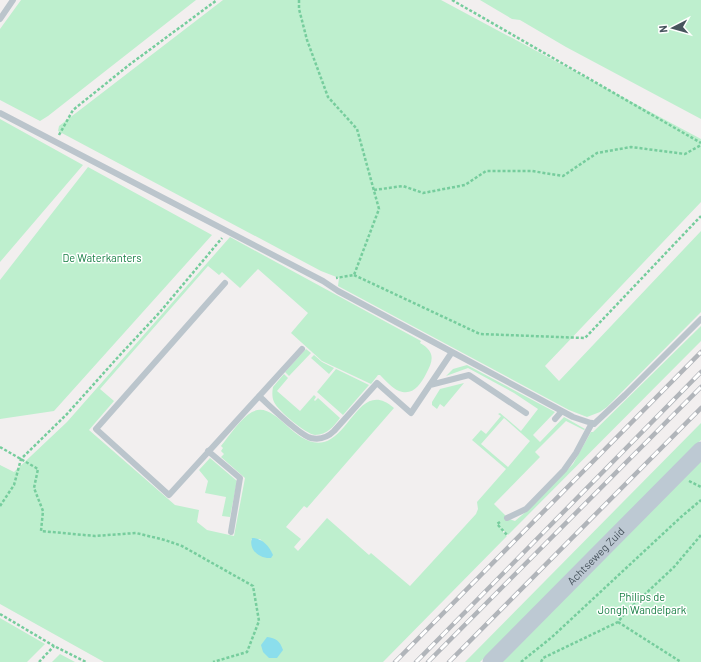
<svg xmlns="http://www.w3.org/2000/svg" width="701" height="662" viewBox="0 0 701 662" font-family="Barlow,sans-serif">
	<rect width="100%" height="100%" fill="#f2efef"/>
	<path fill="#beefce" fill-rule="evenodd" d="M21 0H196L48 116 40 121 0 100V29Z
		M223 0H441L701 139V202L545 366 559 381 701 231V312L607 407 600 412 587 417 569 410 338 286 339 278 321 271 58 131 59 126Z
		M480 0H701V119L566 47 520 20 512 19Z
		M0 119 83 165 0 262Z
		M88 167 212 235 54 411 0 419V280Z
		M230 237 421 341 420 343C436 352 433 361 426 374 420 385 413 396 399 391 392 388 385 380 380 375H378L371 384 322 361 291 333 308 313 258 269 240 288 222 272 219 275 208 266 100 389 114 401 89 430 175 505 199 510 197 522 207 530 234 536 245 478 221 457 224 454 221 451 223 448 221 446C229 436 241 418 252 412 276 399 294 449 324 442 351 435 361 379 394 408L307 508 304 506 286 527 301 539 294 547 298 551 327 518 369 555 371 553 410 586 476 514 478 509 477 502 506 469 472 440 481 430 486 434 501 416 498 414 500 413 521 431 538 409 514 393 468 368 446 376 453 369 467 365 555 412 533 435 540 442 564 417 585 429 584 430 566 421 535 452 540 457 494 504 509 519 515 521 528 510 573 464 591 432H593L701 326V341L508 535 502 529 501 530 507 536 383 662H104L0 604V465L14 472 67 422ZM504 418 530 441 508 467 481 444ZM252 539H260L272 553 251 540Z
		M306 349 311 353 289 376 285 372Z
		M314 355 322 362 334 368 329 374 311 358Z
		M336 369 369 385 343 415 317 392Z
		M284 374 288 378 277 391 300 411 314 395 316 397 314 400 315 401 318 398 340 418C334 426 327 435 315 435 306 434 278 411 274 402 272 398 272 392 273 387Z
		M464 383 444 407 440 404 437 409 432 405V402L440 389Z
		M701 423V440L480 662H465Z
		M210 458 237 481 230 517 222 516 226 497 205 493 208 481 199 470Z
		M701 460V662H501Z
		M0 618 45 644 27 662H0Z
		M60 654 75 662H52Z"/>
	<path fill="#8bdeec" d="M252 538C262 538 269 546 273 555L271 558C260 559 248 550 252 538Z
		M267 637C276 638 280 641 283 650L277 658H269L263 652 261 645Z"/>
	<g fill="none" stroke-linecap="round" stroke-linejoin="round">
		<path stroke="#76cd9d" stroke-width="2.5" stroke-dasharray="3 2" stroke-linecap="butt" d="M299 0V9L307 40 328 97 357 129 379 209 354 275 336 278
			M452 0 701 143
			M59 135 73 110 129 65 217 0
			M374 190 403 186 423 193 465 185 486 171H532L563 176 597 153 631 147 685 154 701 145
			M354 275 480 334 585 338 701 216
			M0 447 38 469 34 488 43 511 41 531 95 536 136 533 165 540 182 546 253 586 259 621 247 652 213 662
			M689 481 701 487
			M0 506 14 485 21 459 67 414 119 356 160 312 222 238
			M500 522 497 524 507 535
			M0 614 54 646 86 662
			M618 622 681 662
			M39 662 54 646
			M521 662 552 637 681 517 701 500
			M541 662 543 658 618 622 625 613 674 567 701 535"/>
		<path stroke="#bbc5cc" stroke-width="6" d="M0 19 13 0
			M0 113 323 281 338 291 452 352
			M225 283 96 429 169 495 302 349
			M430 385 469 375 526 413
			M259 396C270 406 299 435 311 438 320 440 328 437 334 431L377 383 411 413 452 352 573 417 594 424 625 395 701 319
			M555 419 562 411
			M208 451 240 478 231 532
			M507 518 526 509 564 470 576 453 592 423"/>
		<path stroke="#bdc9d3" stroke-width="17" id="s1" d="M491 662 701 450"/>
		<g stroke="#b1b5ba" stroke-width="4.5">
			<path id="rail" d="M395 662 701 352
				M416 662 701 372
				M428 662 701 387
				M449 662 701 408"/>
		</g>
		<use href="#rail" stroke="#fff" stroke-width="3" stroke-dasharray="9" stroke-linecap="butt"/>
	</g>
	<g text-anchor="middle" stroke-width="3" stroke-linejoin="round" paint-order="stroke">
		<g font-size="11" fill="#177f44" stroke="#fff">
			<text x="102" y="262">De Waterkanters</text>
			<text x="642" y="601">Philips de<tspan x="642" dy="13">Jongh Wandelpark</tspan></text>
		</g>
		<g font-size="11" fill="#47545d" stroke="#fff">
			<text dy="4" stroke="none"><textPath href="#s1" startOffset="149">Achtseweg Zuid</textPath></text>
		</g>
	</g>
	<g transform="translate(673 28) rotate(264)" stroke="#ffffff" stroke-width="3" paint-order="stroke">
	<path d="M0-3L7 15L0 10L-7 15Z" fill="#47545d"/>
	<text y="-6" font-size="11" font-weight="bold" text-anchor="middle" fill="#47545d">N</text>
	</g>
</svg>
